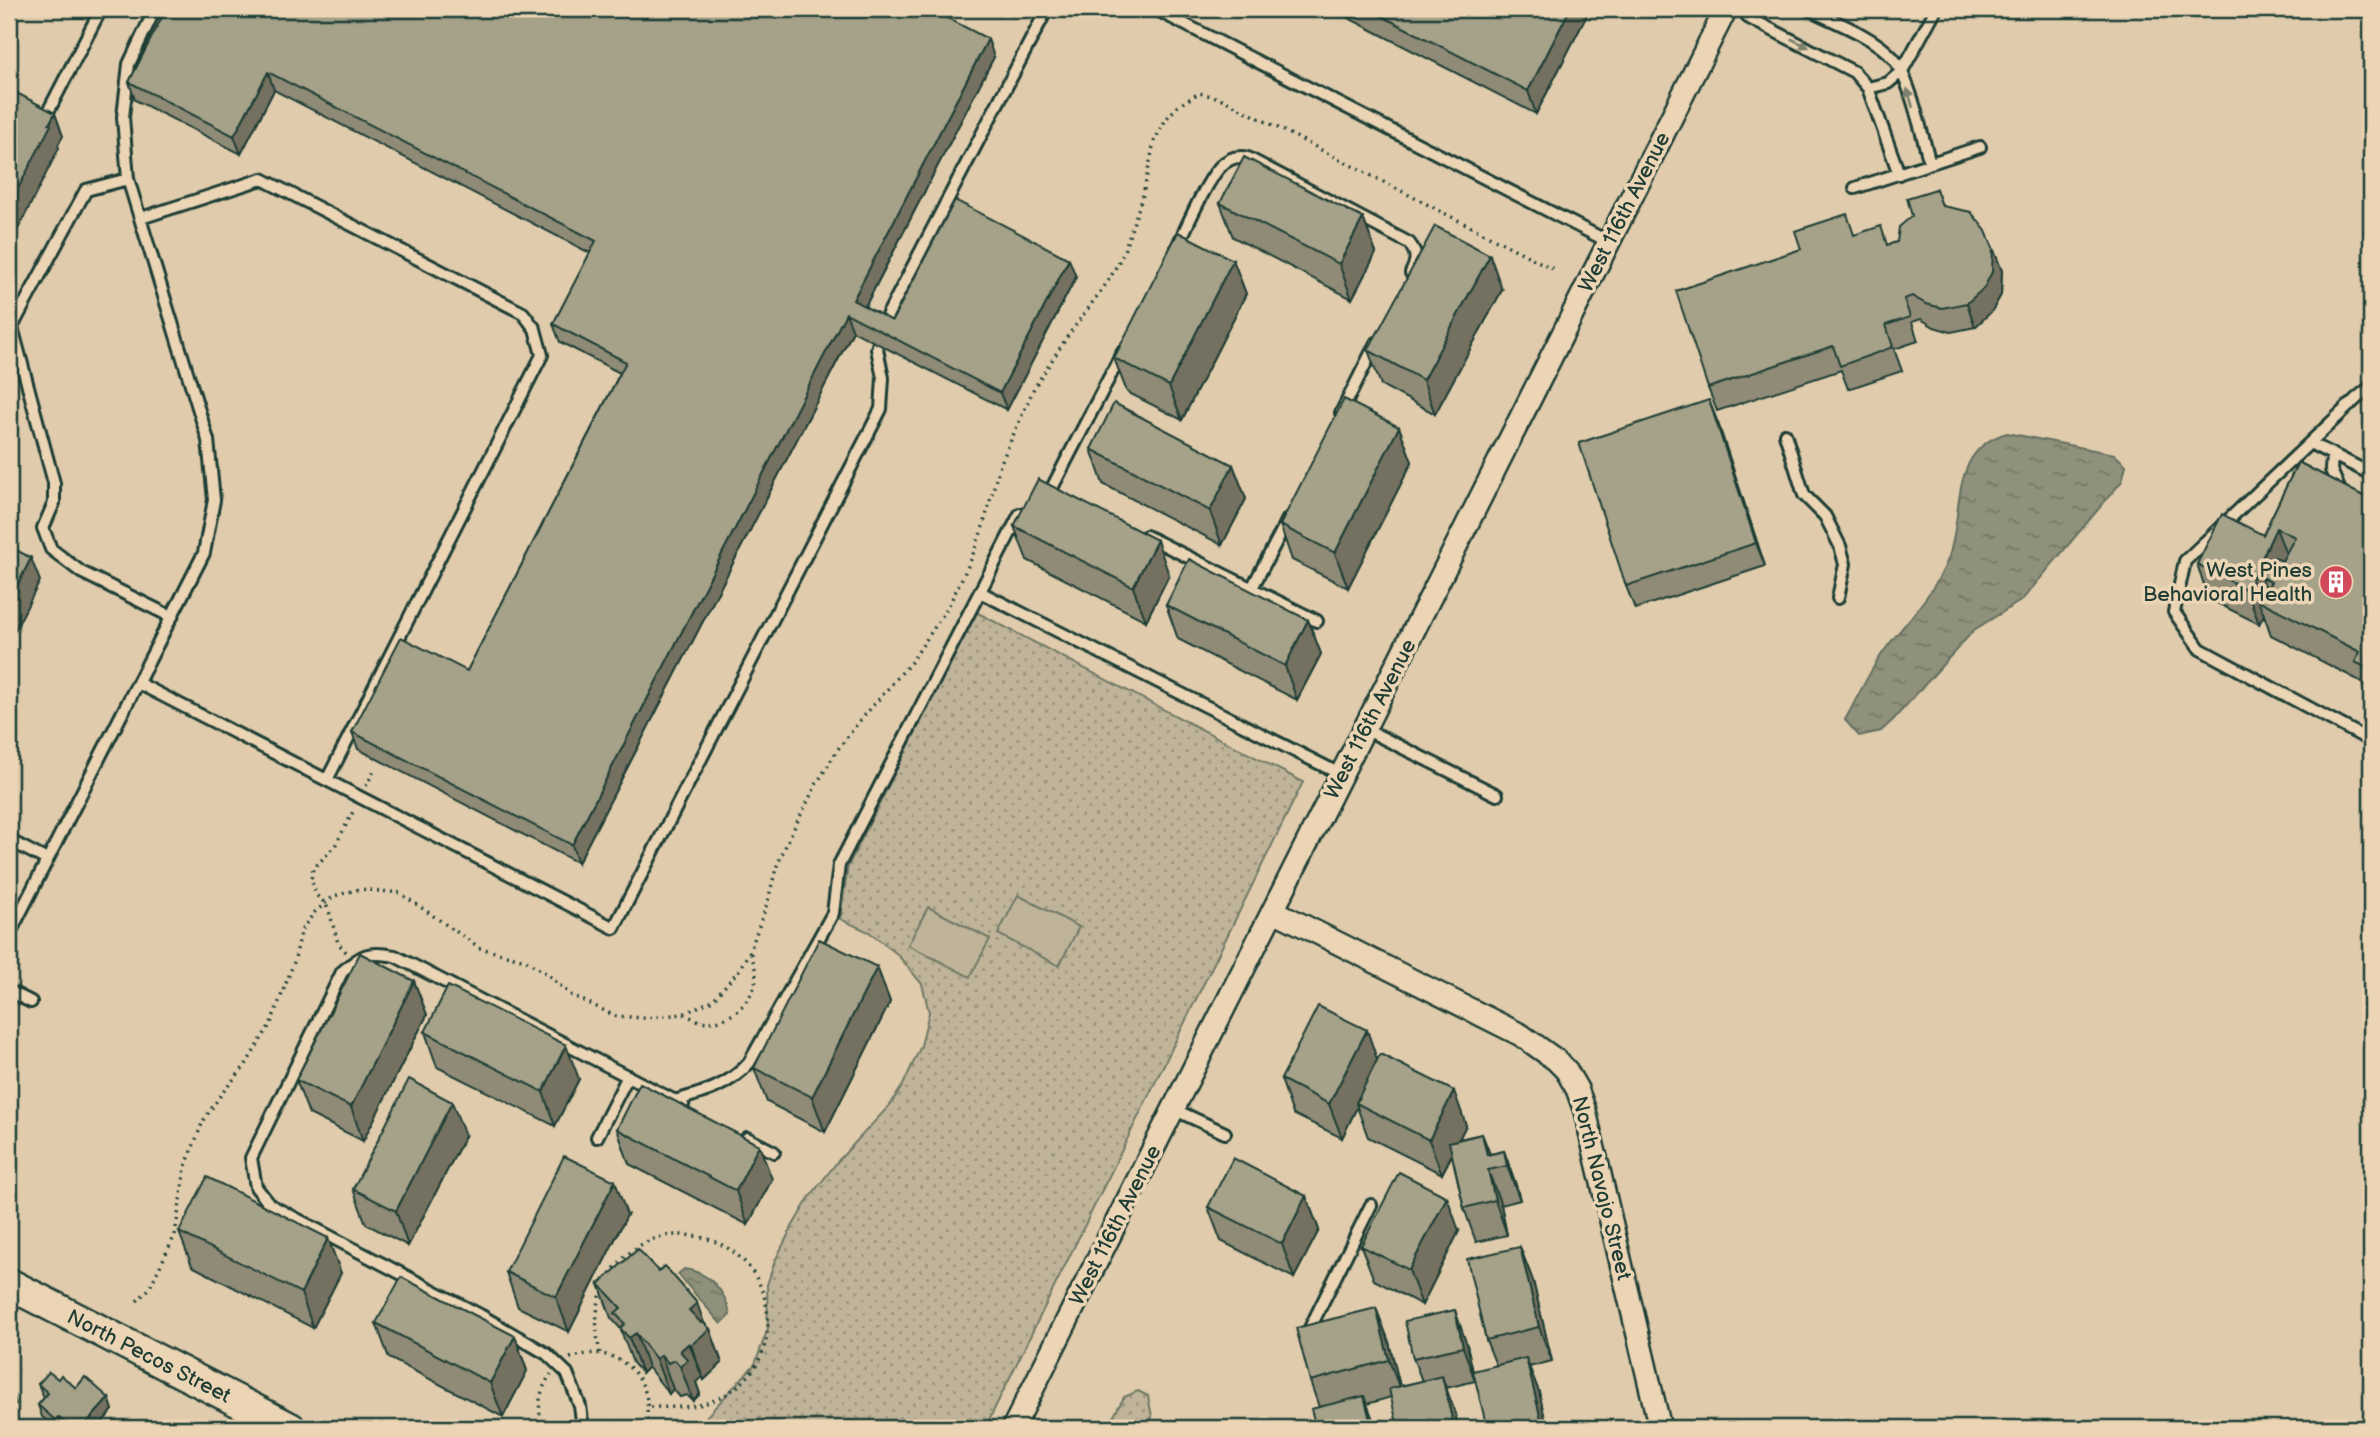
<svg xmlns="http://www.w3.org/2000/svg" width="2380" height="1437" viewBox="0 0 2380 1437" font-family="'Balsamiq Sans',sans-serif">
	<defs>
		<pattern id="grass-dots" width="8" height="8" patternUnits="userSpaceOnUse" patternTransform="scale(1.75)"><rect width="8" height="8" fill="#bfb499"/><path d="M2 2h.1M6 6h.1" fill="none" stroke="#9b947e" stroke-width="1.8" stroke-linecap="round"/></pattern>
		<pattern id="water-ripples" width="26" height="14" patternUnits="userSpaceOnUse" patternTransform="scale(1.75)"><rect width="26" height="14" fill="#90917b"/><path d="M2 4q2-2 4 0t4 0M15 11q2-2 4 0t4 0" fill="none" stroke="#757866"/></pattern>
	</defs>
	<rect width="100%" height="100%" fill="#e0ccad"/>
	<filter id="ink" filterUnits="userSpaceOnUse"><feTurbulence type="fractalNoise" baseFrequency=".0143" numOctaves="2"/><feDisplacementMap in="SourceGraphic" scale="14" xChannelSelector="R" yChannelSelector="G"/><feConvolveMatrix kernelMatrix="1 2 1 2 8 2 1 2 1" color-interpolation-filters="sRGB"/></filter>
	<g filter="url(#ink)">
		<path fill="url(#grass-dots)" stroke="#6f7866" stroke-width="2" d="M976 612 1303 782 985 1428H696L755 1364 768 1328 767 1285 775 1261 792 1227 809 1198 838 1161 890 1105 903 1085 921 1046 929 1012 922 984 897 954 869 932 840 919 848 866Z
			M1138 1391 1148 1396 1152 1417 1147 1428H1111L1110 1423 1124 1397Z"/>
		<path fill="#bfb499" stroke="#6f7866" stroke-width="2" d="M1018 895 1079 927 1059 966 998 934Z
			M928 907 990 939 970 977 908 945Z"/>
		<path fill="url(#water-ripples)" stroke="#636f5f" stroke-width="2" d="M2007 433 2114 454 2126 465 2122 481 2022 600 1974 630 1893 720 1881 731 1859 736 1845 720C1858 697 1868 673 1884 651 1905 623 1936 591 1948 559 1965 515 1947 450 2007 433Z
			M684 1269C709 1272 726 1291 730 1315L721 1324 678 1274Z"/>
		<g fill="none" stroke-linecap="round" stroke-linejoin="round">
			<g stroke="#1f3d34" stroke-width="16">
				<path id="lane" d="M1155 9 1609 242
					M1743 9 1749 18 1854 72 1868 88 1899 174
					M1808 9C1833 21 1873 36 1892 57 1910 76 1922 137 1930 163
					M1868 88 1888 83 1902 71 1935 11
					M50 108 101 9
					M128 179 86 190 12 327 54 483V503L43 528 51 549 81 572 172 617
					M1855 188 1980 147
					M141 218 262 179 523 313 535 329 542 355 327 780
					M1177 247C1187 226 1205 184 1219 168 1227 159 1236 155 1248 158L1409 243C1418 254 1417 261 1411 273
					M2371 387 2358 397 2185 561 2174 612 2200 649 2371 741
					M1341 413 1376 343
					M1785 434 1804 495 1825 516 1840 546 1845 564 1838 598
					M2310 443 2371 474
					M2332 455 2331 470 2341 493
					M1052 488 1123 351
					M1146 536 1317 621
					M1252 588 1288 519
					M980 592 1342 775
					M138 683 614 928 881 409 883 378 877 349 887 316 1047 9
					M1365 729 1497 795
					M9 840 47 860
					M9 935 204 553 214 500 208 440 128 179 123 117 129 64 155 9
					M9 991 31 1002
					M674 1101C703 1093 729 1086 749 1063L833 913 839 865 1020 514
					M1173 1109 1225 1133
					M597 1137 628 1076
					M747 1138 774 1152
					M1310 1328 1371 1205
					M583 1428 580 1406 567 1373 547 1354 480 1315 270 1205 256 1187 251 1158 342 972C362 954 369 951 395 956L683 1105"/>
			</g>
			<g stroke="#1f3d34" stroke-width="26">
				<path id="street" d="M1274 911 1521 1035 1556 1060 1566 1070 1577 1089 1585 1111 1660 1428
					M1013 1428 1726 9"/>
			</g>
			<g stroke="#1f3d34" stroke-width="35">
				<path id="secondary" d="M9 1284 290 1428"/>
			</g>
			<path stroke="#1f3d34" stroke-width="3.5" stroke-dasharray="2 5" stroke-linecap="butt" d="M366 786 374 771
				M346 952 338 943 329 911 325 903 316 895 311 879 313 869 335 846 355 808
				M684 1014C689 1016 695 1020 700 1021 724 1026 749 1007 755 984 758 973 753 961 750 951
				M610 1274C625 1252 649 1235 676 1235 776 1232 804 1365 712 1401 693 1409 668 1407 648 1407
				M137 1301 149 1289 175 1235 185 1168 203 1121 222 1093 245 1066 271 1023 294 962 302 929 315 912 334 896 360 889 400 893 480 948 525 960 547 974 571 995 616 1016 644 1018 683 1014 713 1000 739 970 750 951 768 901 776 868 790 836 816 785 838 749 858 723 912 661 948 607 970 562 982 530 1000 465 1034 388 1067 337 1109 280 1123 254 1143 195 1154 142 1166 119 1178 106 1199 93 1220 98 1557 271
				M600 1353C595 1331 595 1312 602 1290
				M570 1358C581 1355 591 1352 602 1354 636 1360 657 1396 643 1428
				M525 1428H527
				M544 1428C536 1410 539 1390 551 1374"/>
			<use href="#lane" stroke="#ecd5b5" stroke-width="10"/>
			<use href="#street" stroke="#ecd5b5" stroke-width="21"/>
			<use href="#secondary" stroke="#ecd5b5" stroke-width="30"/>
		</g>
		<path fill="#8f8b77" stroke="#1f3d34" stroke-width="2" d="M166 9 994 57 865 307 892 321 1076 277 1007 410 853 331 578 863 358 749 352 732 467 671 620 373 560 342 553 324 590 253 274 90 241 154 135 100 129 82Z
			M1331 9H1585L1587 15 1536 114Z
			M1936 189 1942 206 1993 248 2002 271 2001 295 1992 311 1975 327 1951 332 1934 327 1921 319 1912 322 1918 341 1894 349 1902 371 1848 389 1841 370 1717 411 1708 388 1855 235 1888 245 1897 242 1912 216Z
			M1220 203 1363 218 1376 253 1352 299 1233 237Z
			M1233 260 1246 294 1182 420 1127 392 1114 358Z
			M1502 290 1435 414 1381 385 1368 350Z
			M1718 423 1765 566 1635 609 1626 586Z
			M1399 427 1412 462 1348 588 1292 560 1280 525Z
			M1091 449 1233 465 1246 499 1222 545 1103 484Z
			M2298 462 2371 500V698L2367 696 2362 682 2271 635 2264 615 2259 624 2209 599 2197 564 2263 535Z
			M1014 526 1169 575 1146 621 1027 560Z
			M1166 605 1308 620 1321 654 1297 700 1178 639Z
			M877 967 890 1002 825 1132 767 1102 754 1068Z
			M414 981 427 1015 363 1141 309 1114 296 1080Z
			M425 1032 579 1079 555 1126 437 1067Z
			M1377 1060 1466 1125 1459 1139 1482 1134 1490 1154 1504 1151 1516 1185 1520 1200 1501 1205 1507 1235 1476 1242 1464 1208 1452 1155 1442 1174 1368 1137 1357 1107 1342 1138 1293 1114 1281 1079Z
			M617 1129 772 1179 748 1225 629 1164Z
			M465 1136 408 1246 366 1224 353 1189Z
			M1306 1196 1319 1230 1294 1278 1221 1241 1208 1207Z
			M627 1215 569 1332 518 1307 506 1272Z
			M1459 1231 1422 1305 1374 1280 1361 1246Z
			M179 1232 341 1273 313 1328 192 1266Z
			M1520 1247 1533 1281 1552 1361 1529 1367 1539 1392 1547 1428H1487L1496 1365 1486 1340Z
			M599 1284 704 1323 710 1329 722 1363 704 1380 702 1377 696 1382 700 1394 693 1401 687 1395 680 1397 673 1389 669 1394 648 1367 642 1373 633 1363 620 1328 611 1318Z
			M1376 1308 1389 1342 1400 1386 1422 1381 1413 1358 1467 1345 1475 1381 1446 1388 1454 1410 1391 1397 1367 1404 1376 1428H1316L1319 1407 1310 1381Z
			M376 1323 515 1336 527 1371 503 1417 389 1358Z
			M58 1379 76 1388 109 1398 113 1410 97 1428H56L42 1417 38 1405 44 1398 38 1384Z
			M9 1380 16 1404 9 1406Z"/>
		<path fill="#747161" stroke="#1f3d34" stroke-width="2" d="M1570 9H1585L1587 15 1536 114 1528 91Z
			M988 39 994 57 859 318 853 300Z
			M268 72 274 90 241 154 234 136Z
			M55 113 63 136 58 145 59 148 9 247V206Z
			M1363 218 1376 253 1352 299 1339 264Z
			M1993 248 2002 271 2001 295 1992 311 1975 327 1967 303Z
			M1490 255 1502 290 1435 414 1423 380Z
			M1069 259 1076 277 1007 410 1000 393Z
			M1233 260 1246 294 1182 420 1169 386Z
			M846 313 853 331 578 863 572 845Z
			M1709 400 1718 423 1765 566 1756 543Z
			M1399 427 1412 462 1348 588 1335 553Z
			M1233 465 1246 499 1222 545 1210 511Z
			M2276 528 2289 562 2271 582 2261 577 2270 601 2258 600 2264 615 2259 624 2247 590Z
			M1157 540 1169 575 1146 621 1133 587Z
			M31 558 40 581 9 642V602Z
			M1308 620 1321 654 1297 700 1285 666Z
			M877 967 890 1002 825 1132 812 1097Z
			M414 981 427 1015 363 1141 351 1107Z
			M1367 1030 1379 1065 1356 1103 1357 1107 1342 1138 1329 1104Z
			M566 1045 579 1079 555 1126 543 1092Z
			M1454 1091 1466 1125 1442 1174 1429 1140Z
			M452 1102 465 1136 408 1246 396 1211Z
			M1482 1134 1495 1168 1487 1155Z
			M759 1145 772 1179 748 1225 736 1191Z
			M1504 1151 1516 1185 1520 1200 1507 1166Z
			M1488 1170 1501 1205 1507 1235 1495 1200Z
			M615 1181 627 1215 569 1332 556 1297Z
			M1306 1196 1319 1230 1294 1278 1282 1244Z
			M1447 1197 1459 1231 1422 1305 1409 1270Z
			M328 1238 341 1273 313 1328 301 1293Z
			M1520 1247 1533 1281 1552 1361 1539 1327Z
			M697 1303 707 1331 710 1329 722 1363 704 1380 691 1345 689 1310Z
			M1376 1308 1389 1342 1402 1395 1389 1360Z
			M1455 1310 1467 1345 1475 1381 1463 1347Z
			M636 1333 648 1367 642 1373 629 1338Z
			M515 1336 527 1371 503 1417 490 1383Z
			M689 1343 702 1377 696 1382 700 1394 693 1401 680 1366V1351Z
			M661 1355 673 1389 669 1394 656 1359Z
			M1526 1358 1539 1392 1547 1428H1543Z
			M1442 1376 1454 1410 1459 1428H1454Z
			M1364 1396 1376 1428H1372Z
			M109 1398 113 1410 97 1428H82Z
			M58 1417 62 1428H59L55 1420Z"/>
		<path fill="#a6a28a" stroke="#1f3d34" stroke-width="2" d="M166 9H930L988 39 853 300 892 321 955 200 1069 259 1000 393 846 313 572 845 352 732 401 637 467 671 626 362 553 324 596 241 268 72 234 136 129 82Z
			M1368 9H1570L1528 91Z
			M9 89 55 113 49 124 51 125 9 206Z
			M1244 157 1363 218 1339 264 1220 203Z
			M1936 189 1942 206 1971 212 1986 231 1993 248 1992 272 1984 288 1967 303 1942 308 1926 304 1912 296 1904 299 1910 317 1886 325 1893 347 1840 366 1833 346 1708 388 1676 291 1801 249 1795 231 1847 214 1854 235 1881 226 1887 245 1897 242 1899 227 1912 216 1907 198Z
			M1435 226 1490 255 1423 380 1368 350Z
			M1178 232 1233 260 1169 386 1114 358Z
			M1344 399 1399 427 1335 553 1280 525Z
			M1709 400 1756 543 1626 586 1579 443Z
			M1114 403 1233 465 1210 511 1091 449Z
			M2298 462 2371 500V670L2355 662 2360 652 2258 600 2266 586 2268 587 2271 582 2261 577 2264 572 2274 557 2282 561 2295 537 2276 528 2247 590 2197 564 2222 514 2263 535Z
			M1038 479 1157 540 1133 587 1014 526Z
			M9 546 31 558 9 602Z
			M1189 559 1308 620 1285 666 1166 605Z
			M819 939 877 967 812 1097 754 1068Z
			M360 953 414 981 351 1107 296 1080Z
			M448 986 566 1045 543 1092 425 1032Z
			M1318 1006 1367 1030 1329 1104 1281 1079Z
			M1380 1054 1454 1091 1429 1140 1356 1103Z
			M409 1079 452 1102 396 1211 353 1189Z
			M640 1083 759 1145 736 1191 617 1129Z
			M1482 1134 1487 1155 1504 1151 1507 1166 1488 1170 1495 1200 1464 1208 1449 1142Z
			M564 1156 615 1181 556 1297 506 1272Z
			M1233 1158 1306 1196 1282 1244 1208 1207Z
			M1399 1172 1447 1197 1409 1270 1361 1246Z
			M207 1177 328 1238 301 1293 179 1232Z
			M1520 1247 1539 1327 1486 1340 1467 1259Z
			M638 1249 659 1272 665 1266 697 1303 689 1310 701 1323 703 1322 710 1329 691 1345 689 1343 680 1351 688 1360 680 1366 675 1360 668 1363 661 1355 656 1359 636 1333 629 1338 620 1328 625 1324 615 1313 621 1308 599 1284Z
			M401 1277 515 1336 490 1383 376 1323Z
			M1376 1308 1389 1360 1310 1381 1296 1328Z
			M1455 1310 1463 1347 1413 1358 1405 1321Z
			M1526 1358 1543 1428H1487L1473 1371Z
			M49 1372 58 1379 61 1375 76 1388 85 1377 109 1398 82 1428H71L58 1417 55 1420 38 1405 48 1393 38 1384Z
			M1442 1376 1454 1428H1398L1389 1389Z
			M9 1382 12 1392 9 1393Z
			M1364 1396 1372 1428H1316L1311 1409Z
			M151 1421 152 1428H122V1425Z"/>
		<defs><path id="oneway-solid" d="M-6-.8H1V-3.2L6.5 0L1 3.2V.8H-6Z" transform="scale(1.75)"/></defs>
		<g fill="#7b816e">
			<use href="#oneway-solid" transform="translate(1800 43) rotate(26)"/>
			<use href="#oneway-solid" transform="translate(1910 98) rotate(-107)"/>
		</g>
	</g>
	<defs>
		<g id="building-disc" transform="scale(1.75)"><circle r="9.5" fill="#d1495b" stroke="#ecd5b5"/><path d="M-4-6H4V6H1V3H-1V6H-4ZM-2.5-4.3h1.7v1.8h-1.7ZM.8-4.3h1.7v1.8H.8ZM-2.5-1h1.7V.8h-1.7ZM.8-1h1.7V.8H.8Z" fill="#fff"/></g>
	</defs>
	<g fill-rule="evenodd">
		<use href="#building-disc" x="2336" y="582"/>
	</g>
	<g text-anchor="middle" stroke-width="7" stroke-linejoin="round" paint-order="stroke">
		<g font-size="21" fill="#1f3d34" stroke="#ecd5b5">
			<text transform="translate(1624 212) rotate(-63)" y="7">West 116th Avenue</text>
			<text transform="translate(1370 719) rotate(-63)" y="7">West 116th Avenue</text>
			<text transform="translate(1602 1188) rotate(76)" y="7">North Navajo Street</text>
			<text transform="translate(1115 1225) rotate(-63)" y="7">West 116th Avenue</text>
			<text transform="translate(149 1356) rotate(27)" y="7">North Pecos Street</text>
		</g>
		<g font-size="21" fill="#1f3d34" stroke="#ecd5b5" text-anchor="end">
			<text x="2312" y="577">West Pines<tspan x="2312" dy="24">Behavioral Health</tspan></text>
		</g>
	</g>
	<rect width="2380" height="1437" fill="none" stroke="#ecd5b5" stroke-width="35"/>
	<rect x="18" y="18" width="2345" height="1402" fill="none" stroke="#1f3d34" stroke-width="2.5" filter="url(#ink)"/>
</svg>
